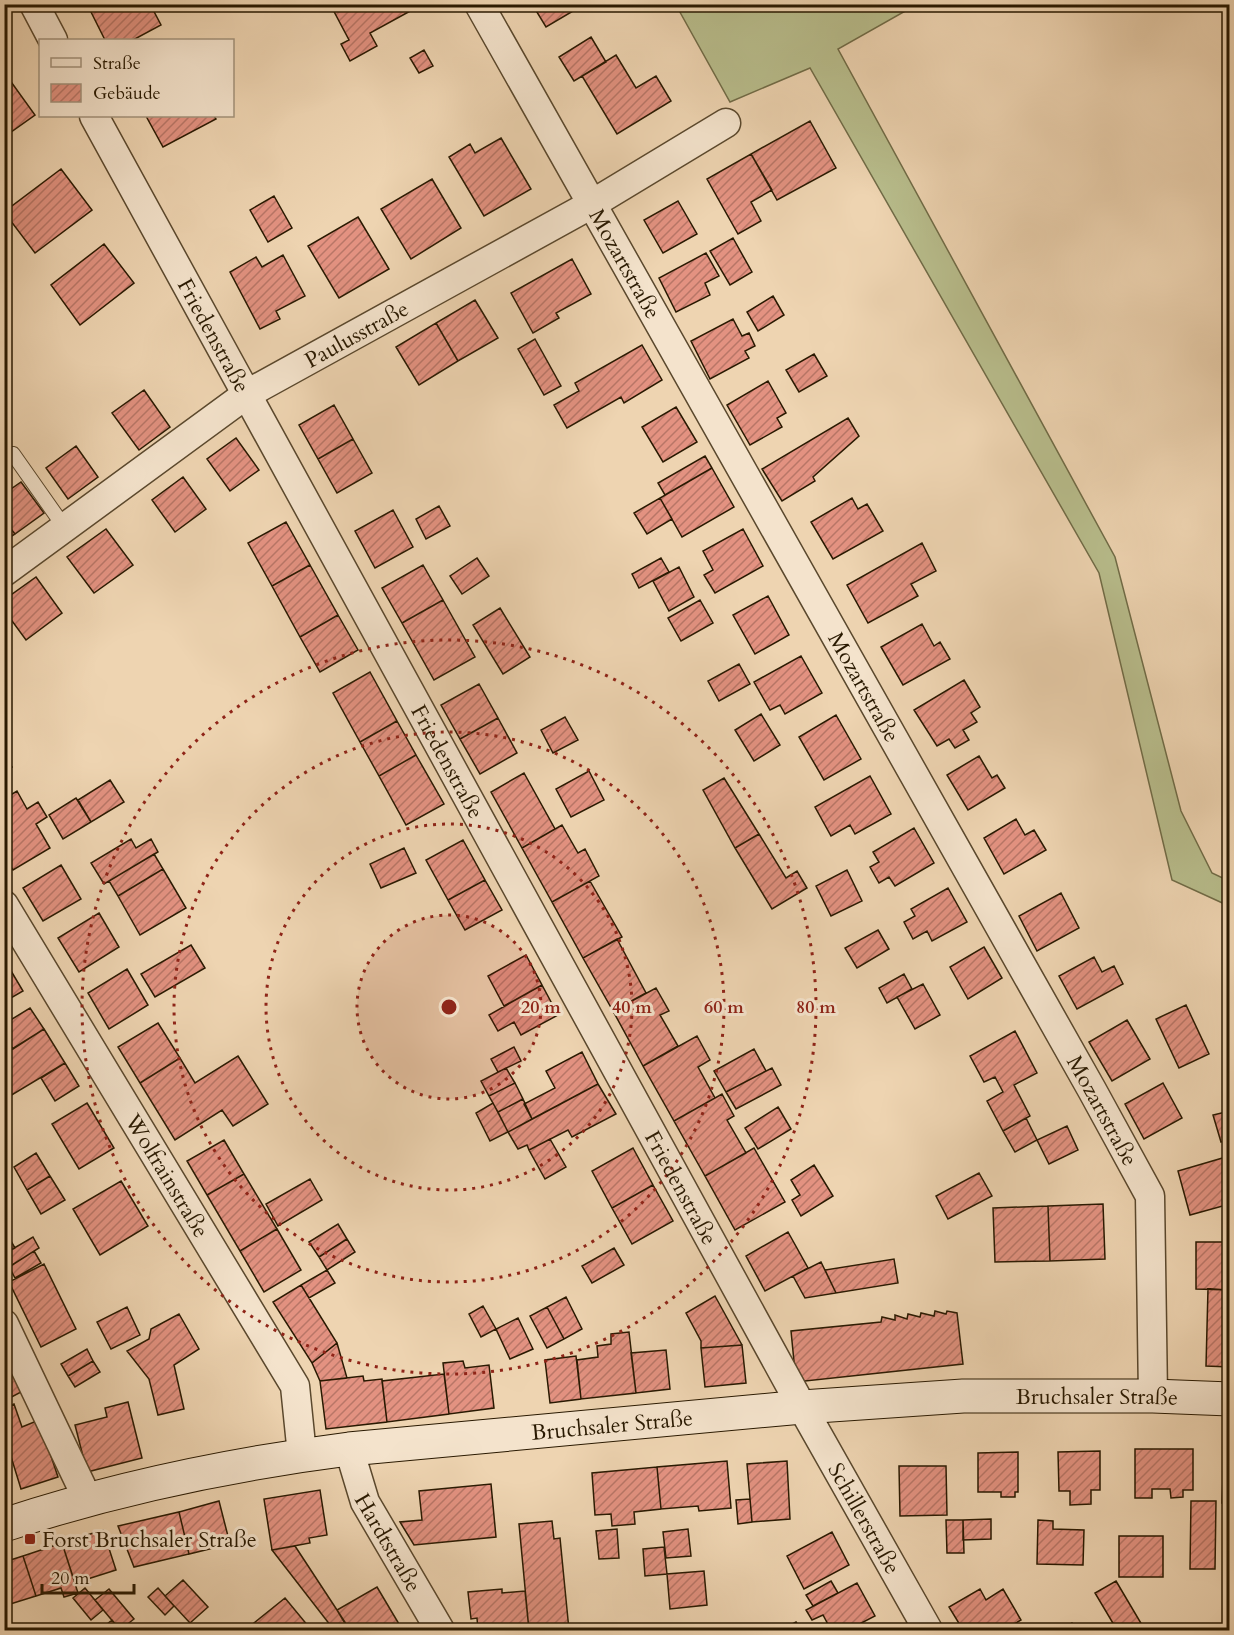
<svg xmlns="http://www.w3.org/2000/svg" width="1234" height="1635" viewBox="0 0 1234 1635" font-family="Cardo,serif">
	<defs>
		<pattern id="building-hatch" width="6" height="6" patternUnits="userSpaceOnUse" patternTransform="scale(1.5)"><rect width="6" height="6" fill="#e39281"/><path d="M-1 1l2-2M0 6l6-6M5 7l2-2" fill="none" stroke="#b87667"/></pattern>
	</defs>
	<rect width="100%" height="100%" fill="#eed4b1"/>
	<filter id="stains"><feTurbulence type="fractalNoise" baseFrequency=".00333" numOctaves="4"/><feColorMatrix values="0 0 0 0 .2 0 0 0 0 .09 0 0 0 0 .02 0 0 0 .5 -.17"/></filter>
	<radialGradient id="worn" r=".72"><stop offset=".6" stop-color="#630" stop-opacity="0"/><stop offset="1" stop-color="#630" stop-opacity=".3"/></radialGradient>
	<path fill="#b8bd8c" stroke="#706b46" stroke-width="1.5" d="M676 5H916L838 49 1115 557 1181 811 1212 873 1229 881V906L1172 880 1099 573 810 68 730 102Z"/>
	<path fill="url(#building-hatch)" stroke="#291901" stroke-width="1.5" d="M87 4H150L161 25 133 40H105Z
		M330 4H423L370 33 377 46 350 61 341 44 349 40Z
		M532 4H585L546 27Z
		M591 37 606 62 574 81 559 57Z
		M424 50 433 66 419 73 410 58Z
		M616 55 636 88 656 76 671 101 617 134 582 76Z
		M4 72 35 115 4 137Z
		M146 116H214L216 119 163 147Z
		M810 121 836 168 777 200 751 154Z
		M501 138 531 189 484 216 449 157 470 144 475 153Z
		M751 154 772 190 751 202 761 221 738 234 707 179Z
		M61 169 92 210 35 253 4 212Z
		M432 179 461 228 411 259 381 209Z
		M274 196 292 228 268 242 250 210Z
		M678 201 697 234 663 253 644 220Z
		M358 217 389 269 339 298 308 246Z
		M733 238 752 272 730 285 710 251Z
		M104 244 134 283 80 325 51 285Z
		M706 253 719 276 705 283 710 295 676 312 659 278Z
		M283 255 305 296 276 311 280 319 260 329 230 272 256 257 262 267Z
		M572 259 591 294 556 313 559 318 533 333 511 293Z
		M773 296 784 315 758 331 747 312Z
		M475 300 498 338 458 361 436 323Z
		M733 319 742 336 749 333 755 346 745 351 749 358 710 379 691 341Z
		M436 323 458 361 419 385 396 347Z
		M535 339 561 386 544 395 518 349Z
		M642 345 662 380 624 403 621 397 567 428 554 405 579 391 575 383Z
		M814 354 827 376 799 392 786 370Z
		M768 381 786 413 777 418 782 427 750 445 727 405Z
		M144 390 170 427 139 450 112 413Z
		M334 405 353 439 318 459 299 425Z
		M676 407 697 442 663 462 642 427Z
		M848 418 859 436 813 477 815 481 782 501 762 469Z
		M236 438 259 470 230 491 207 459Z
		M353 439 372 473 337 493 318 459Z
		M76 446 98 477 68 499 46 468Z
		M705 456 712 468 665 495 658 483Z
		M712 468 734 507 682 537 660 498Z
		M183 477 206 509 175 532 152 500Z
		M21 482 44 513 15 534 4 520V494Z
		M660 498 672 519 647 534 634 513Z
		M852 498 858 509 867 504 883 531 833 559 811 522Z
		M439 506 450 526 426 539 416 519Z
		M393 510 413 547 375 568 355 531Z
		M4 520 15 534 4 541Z
		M286 522 310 565 272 586 248 543Z
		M106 529 133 565 94 593 67 557Z
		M743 529 763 566 715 593 704 575 713 570 703 551Z
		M922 543 936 571 911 584 918 596 868 623 847 585Z
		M477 558 489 576 462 594 450 576Z
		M661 558 669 572 639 588 632 574Z
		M310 565 338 615 300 637 272 586Z
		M423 565 443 600 402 623 382 588Z
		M679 567 694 597 669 611 653 581Z
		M36 577 62 613 26 640 4 610V600Z
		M768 596 789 635 755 654 733 615Z
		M443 600 475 657 434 680 402 623Z
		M700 600 713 623 681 641 668 618Z
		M500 608 530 657 503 674 473 625Z
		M338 615 358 650 320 672 300 637Z
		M922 624 934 646 940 642 950 659 903 685 881 647Z
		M801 656 822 693 785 714 780 705 770 710 754 682Z
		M739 664 750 684 719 701 708 681Z
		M370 672 397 721 360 742 333 693Z
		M964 680 980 707 971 713 977 722 963 730 969 740 955 748 949 739 937 746 914 710Z
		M479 684 498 718 460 739 441 705Z
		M761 714 780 745 754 761 735 730Z
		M836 715 861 759 824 780 799 737Z
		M565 717 578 740 553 753 541 730Z
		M498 718 517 753 480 774 460 739Z
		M397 721 416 755 379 776 360 742Z
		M4 755 12 767 4 772Z
		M416 755 444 804 406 825 379 776Z
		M979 756 992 778 997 775 1005 788 968 810 947 775Z
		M589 771 604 800 571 817 556 789Z
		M524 773 555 829 522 848 491 792Z
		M870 776 891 814 855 834 850 825 831 836 815 807Z
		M724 778 759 834 735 848 703 790Z
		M110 780 124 802 91 822 78 800Z
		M17 791 27 809 38 802 47 817 36 824 50 848 13 870 4 857V799Z
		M76 798 91 822 63 839 49 815Z
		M1016 819 1025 835 1034 830 1046 850 1004 874 984 838Z
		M562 825 578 853 585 849 599 876 552 902 522 848Z
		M914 828 934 863 895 886 889 877 879 883 870 867 879 862 873 852Z
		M759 834 786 878 797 871 807 888 772 909 735 848Z
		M131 839 136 848 151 839 158 852 104 884 91 863Z
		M463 840 485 880 448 900 426 860Z
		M404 848 416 873 381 888 370 864Z
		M154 854 163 869 118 896 109 881Z
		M61 865 81 899 43 921 23 888Z
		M163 869 186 908 140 935 118 896Z
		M847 870 862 901 831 916 816 886Z
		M485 880 502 910 465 930 448 900Z
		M590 881 622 937 583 958 552 902Z
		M948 888 967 922 932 941 927 931 913 939 904 922 915 916 911 909Z
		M1061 893 1079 928 1037 951 1019 916Z
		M99 913 119 947 79 972 58 938Z
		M878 930 889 949 857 968 845 948Z
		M617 939 646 993 613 1011 583 958Z
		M191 945 205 968 155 997 141 974Z
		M984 947 1002 978 968 999 950 967Z
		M526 955 542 985 504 1006 488 976Z
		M1094 957 1102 972 1114 966 1123 984 1077 1009 1059 976Z
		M4 959 23 991 4 1002Z
		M127 969 148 1005 109 1029 88 993Z
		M904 974 912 989 887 1003 879 988Z
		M923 984 940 1015 915 1029 897 997Z
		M542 985 558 1015 521 1035 514 1022 498 1031 489 1015Z
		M656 988 669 1011 660 1015 678 1046 643 1066 613 1011Z
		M1186 1005 1209 1054 1179 1068 1156 1019Z
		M30 1008 44 1029 13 1049 4 1036V1024Z
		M1127 1020 1150 1059 1112 1081 1089 1042Z
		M158 1023 180 1058 140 1083 118 1047Z
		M44 1029 65 1063 10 1096 4 1087V1054Z
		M1015 1031 1037 1073 1014 1085 1030 1116 1003 1131 987 1101 1003 1092 995 1077 984 1082 970 1056Z
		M697 1036 710 1060 698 1067 715 1098 674 1121 643 1066Z
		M514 1047 521 1061 498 1072 491 1059Z
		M754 1049 766 1071 726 1092 714 1071Z
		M582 1052 598 1084 532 1119 524 1104 555 1088 546 1071Z
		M238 1056 268 1104 233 1126 222 1110 175 1140 140 1083 180 1058 195 1083Z
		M65 1063 79 1086 55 1101 41 1078Z
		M506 1068 515 1083 489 1096 481 1081Z
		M772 1068 781 1085 736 1109 726 1092Z
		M515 1083 523 1099 498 1112 489 1096Z
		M1163 1083 1182 1118 1144 1139 1125 1104Z
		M598 1084 616 1114 572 1137 568 1130 529 1150 527 1145 518 1149 508 1132Z
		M722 1094 734 1116 727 1120 746 1153 705 1176 674 1121Z
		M523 1099 532 1119 508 1132 498 1112Z
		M87 1103 114 1148 79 1169 52 1124Z
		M493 1103 508 1132 490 1141 476 1113Z
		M778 1107 791 1129 758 1149 745 1128Z
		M1230 1111V1139L1221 1142 1213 1115Z
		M1026 1118 1037 1140 1015 1152 1003 1131Z
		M1067 1126 1078 1150 1049 1164 1037 1140Z
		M550 1139 566 1167 545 1179 529 1150Z
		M224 1140 244 1174 207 1195 187 1161Z
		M633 1148 653 1185 612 1208 592 1171Z
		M754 1148 785 1202 735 1230 705 1176Z
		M36 1153 50 1176 27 1190 14 1167Z
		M1226 1157 1230 1169V1204L1190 1215 1178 1171Z
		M814 1165 833 1196 801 1216 792 1200 800 1195 791 1180Z
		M979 1173 992 1196 948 1219 936 1196Z
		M244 1174 277 1229 240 1251 207 1195Z
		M50 1176 65 1200 41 1214 27 1190Z
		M310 1179 322 1200 278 1226 266 1204Z
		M121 1181 148 1226 100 1255 73 1209Z
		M653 1185 673 1221 632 1244 612 1208Z
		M1103 1204 1105 1259 1050 1261 1048 1206Z
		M1048 1206 1050 1261 995 1262 993 1208Z
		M338 1224 347 1239 319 1257 309 1242Z
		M277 1229 301 1270 264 1292 240 1251Z
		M788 1232 808 1268 765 1291 746 1256Z
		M8 1236 15 1248 4 1254V1238Z
		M33 1237 39 1248 9 1267 4 1259V1254Z
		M347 1239 355 1252 327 1270 319 1257Z
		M1196 1242H1230V1290L1196 1289Z
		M614 1248 624 1265 592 1283 582 1266Z
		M34 1251 41 1263 15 1278 9 1267Z
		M894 1259 898 1283 836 1293 825 1270Z
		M821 1262 836 1293 805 1298 793 1276Z
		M44 1264 76 1329 41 1347 9 1282Z
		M327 1270 335 1283 309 1298 301 1285Z
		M301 1285 337 1343 312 1363 273 1302Z
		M1208 1289 1230 1290V1367L1206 1366Z
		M715 1296 742 1345 701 1348V1341L686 1313Z
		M566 1297 582 1329 564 1339 547 1307Z
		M483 1306 496 1329 481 1337 469 1314Z
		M127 1307 140 1335 111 1349 97 1322Z
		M547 1307 564 1339 547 1348 530 1316Z
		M935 1311 946 1314 947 1311 957 1313 963 1364 796 1382 791 1331 881 1322 882 1317 895 1320V1315L907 1319 908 1314 920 1317 921 1313 934 1316Z
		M179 1314 199 1349 174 1365 184 1409 158 1415 149 1379 127 1351 149 1339 151 1329Z
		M518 1318 533 1349 510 1359 496 1329Z
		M629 1332 636 1393 581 1399 577 1360 598 1357 597 1346 611 1344V1334Z
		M337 1343 347 1378 320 1381 312 1363Z
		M742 1345 746 1383 705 1387 701 1348Z
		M87 1349 93 1361 68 1376 61 1364Z
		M666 1350 670 1389 636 1393 631 1353Z
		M576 1356 581 1399 550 1403 545 1360Z
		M93 1361 100 1372 75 1387 68 1376Z
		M463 1361 465 1368 489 1365 494 1408 449 1414 443 1363Z
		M10 1366 23 1391 4 1401V1369Z
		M444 1374 449 1414 387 1422 382 1381Z
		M363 1376 364 1381 382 1379 387 1422 326 1429 320 1381Z
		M128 1402 142 1458 87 1472 75 1425 107 1417 105 1408Z
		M14 1404 22 1427 39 1420 58 1477 21 1489 4 1434V1408Z
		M1135 1449H1193V1490H1183V1497L1171 1498 1170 1489H1152V1498H1135Z
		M1100 1451V1490H1091V1504L1070 1505V1491H1059L1058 1452Z
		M1018 1452V1492H1015V1497H1001V1492H978V1453Z
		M1224 1452H1230V1503H1222Z
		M727 1461 731 1508 699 1511 698 1506 661 1509 657 1467Z
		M787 1461 790 1519 752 1522 747 1464Z
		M899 1466H946L947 1515 900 1516Z
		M657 1467 661 1509 634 1512 635 1524 612 1526 611 1514 595 1515 592 1473Z
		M491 1484 496 1537 414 1545 400 1522 422 1520 419 1491Z
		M320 1490 327 1535 309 1538 310 1543 272 1550 264 1499Z
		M750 1499 752 1522 738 1524 736 1500Z
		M219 1501 230 1544 189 1554 179 1512Z
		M1191 1501H1216L1215 1569H1190Z
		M179 1512 189 1554 134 1567 118 1526Z
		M991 1519V1539L963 1540V1520Z
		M946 1520H963L964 1553H947Z
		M1038 1520 1053 1521V1529L1084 1530 1083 1565 1037 1564Z
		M552 1521 554 1539 560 1538 569 1630H529L519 1524Z
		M617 1529 619 1558 599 1559 596 1531Z
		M688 1529 691 1556 666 1558 663 1532Z
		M103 1530 116 1570 75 1583 62 1543Z
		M832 1532 849 1565 804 1589 787 1556Z
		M1119 1536H1163V1577H1119Z
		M62 1543 78 1593 64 1597 61 1588 36 1596 23 1556Z
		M295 1546 337 1610 349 1630H334L272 1550Z
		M664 1547 667 1574 645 1576 643 1549Z
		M23 1556 36 1596 4 1606V1562Z
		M704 1571 707 1605 670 1609 667 1574Z
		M183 1580 208 1607 190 1623 165 1596Z
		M831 1581 838 1593 813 1606 806 1595Z
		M1116 1581 1145 1630H1117L1095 1593Z
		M857 1583 875 1616 848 1630H831L823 1615 812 1620 806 1610Z
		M377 1587 399 1624 388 1630H350L337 1610Z
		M85 1588 103 1610 91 1620 73 1598Z
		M158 1588 174 1606 165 1615 148 1597Z
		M109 1589 134 1619 120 1630 95 1600Z
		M502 1589V1593L525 1591 529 1630H478L477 1618 471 1619 468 1592Z
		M980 1589 986 1600 1003 1589 1021 1620 1004 1630H963L949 1607Z
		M285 1598 309 1627 304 1630H259L254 1623Z
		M112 1620 120 1630H102L101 1629Z
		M796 1622 801 1630H781Z
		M1072 1623 1076 1630H1059Z"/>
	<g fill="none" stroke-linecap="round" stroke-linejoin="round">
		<g stroke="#5a482d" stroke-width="16">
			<path id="lane" d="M13 454 65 528"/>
		</g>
		<g stroke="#5a482d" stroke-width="31">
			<g id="street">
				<path d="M34 4 53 40"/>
				<path id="s1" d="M479 4 1092 1090 1150 1196 1153 1396"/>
				<path id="s2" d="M94 116 802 1407 928 1630"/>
				<path id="s3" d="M4 572 247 394 592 204 726 123"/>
				<path id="s4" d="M4 905 295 1386 302 1455"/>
				<path d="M4 1324 88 1500"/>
				<path id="s5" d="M349 1449 365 1502 440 1630"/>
			</g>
		</g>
		<g stroke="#291901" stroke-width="35">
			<g id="secondary">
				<path id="s6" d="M4 1525C116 1488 232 1464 349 1449L802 1407 963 1396H1153L1230 1399"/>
			</g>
		</g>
		<use href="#lane" stroke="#f4e3cc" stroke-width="14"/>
		<use href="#street" stroke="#f4e3cc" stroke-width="28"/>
		<use href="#secondary" stroke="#f4e3cc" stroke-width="33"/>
	</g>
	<circle cx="449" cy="1007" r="92" fill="#8f2418" fill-opacity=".12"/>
	<g fill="none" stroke="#8f2418" stroke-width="3" stroke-dasharray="3 6">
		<circle cx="449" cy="1007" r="92"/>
		<circle cx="449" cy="1007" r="183"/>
		<circle cx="449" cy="1007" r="275"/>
		<circle cx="449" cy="1007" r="367"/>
	</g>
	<rect fill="#8f2418" stroke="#f4e3cc" stroke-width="2" x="24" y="1533" width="12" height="12" rx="3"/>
	<g text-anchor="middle" stroke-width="6" stroke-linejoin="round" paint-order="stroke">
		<g font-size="22" fill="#291901" stroke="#f4e3cc">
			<text dy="8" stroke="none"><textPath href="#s1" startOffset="298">Mozartstraße</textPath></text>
			<text dy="8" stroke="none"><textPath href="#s3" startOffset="426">Paulusstraße</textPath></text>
			<text dy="8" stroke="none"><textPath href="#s2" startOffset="250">Friedenstraße</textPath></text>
			<text dy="8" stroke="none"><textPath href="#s1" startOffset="784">Mozartstraße</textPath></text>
			<text dy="8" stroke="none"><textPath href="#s2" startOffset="736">Friedenstraße</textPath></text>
			<text dy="8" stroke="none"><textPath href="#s1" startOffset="1270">Mozartstraße</textPath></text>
			<text dy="8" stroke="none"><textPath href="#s4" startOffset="316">Wolfrainstraße</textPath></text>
			<text dy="8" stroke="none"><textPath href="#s2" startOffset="1222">Friedenstraße</textPath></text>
			<text dy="8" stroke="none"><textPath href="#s6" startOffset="1104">Bruchsaler Straße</textPath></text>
			<text dy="8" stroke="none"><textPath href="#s6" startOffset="618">Bruchsaler Straße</textPath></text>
			<text dy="8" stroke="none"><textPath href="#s2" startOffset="1600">Schillerstraße</textPath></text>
			<text dy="8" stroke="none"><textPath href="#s5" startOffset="102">Hardtstraße</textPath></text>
		</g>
		<g font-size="22" fill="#291901" stroke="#f4e3cc" text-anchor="start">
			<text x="42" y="1547">Forst Bruchsaler Straße</text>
		</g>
	</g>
	<circle cx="449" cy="1007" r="9" fill="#8f2418" stroke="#f4e3cc" stroke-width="3"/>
	<g font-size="18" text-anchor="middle" font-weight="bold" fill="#8f2418" stroke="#f4e3cc" stroke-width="6" stroke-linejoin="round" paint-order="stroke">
		<text x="541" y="1013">20 m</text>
		<text x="632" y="1013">40 m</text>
		<text x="724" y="1013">60 m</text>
		<text x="816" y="1013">80 m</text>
	</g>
	<rect width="1234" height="1635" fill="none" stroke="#eed4b1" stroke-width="24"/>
	<rect x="6" y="6" width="1222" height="1623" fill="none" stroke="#291901" stroke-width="3"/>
	<rect x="12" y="12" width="1210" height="1611" fill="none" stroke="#291901" stroke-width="1.5"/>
	<rect x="39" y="39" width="195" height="78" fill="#f4e3cc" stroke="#a3927b" stroke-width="1.5"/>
	<rect x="51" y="58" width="30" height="9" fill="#f4e3cc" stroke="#a3927b" stroke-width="1.5"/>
	<text x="93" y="69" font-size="18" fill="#291901">Straße</text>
	<rect x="51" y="84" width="30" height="18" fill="url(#building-hatch)" stroke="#a3927b" stroke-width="1.5"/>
	<text x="93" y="99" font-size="18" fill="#291901">Gebäude</text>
	<path d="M42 1584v9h92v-9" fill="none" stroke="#291901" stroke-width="3"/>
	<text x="51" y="1584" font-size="18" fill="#291901" stroke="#f4e3cc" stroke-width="4.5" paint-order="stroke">20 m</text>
	<rect width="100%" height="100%" filter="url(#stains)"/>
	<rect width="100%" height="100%" fill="url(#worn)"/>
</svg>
